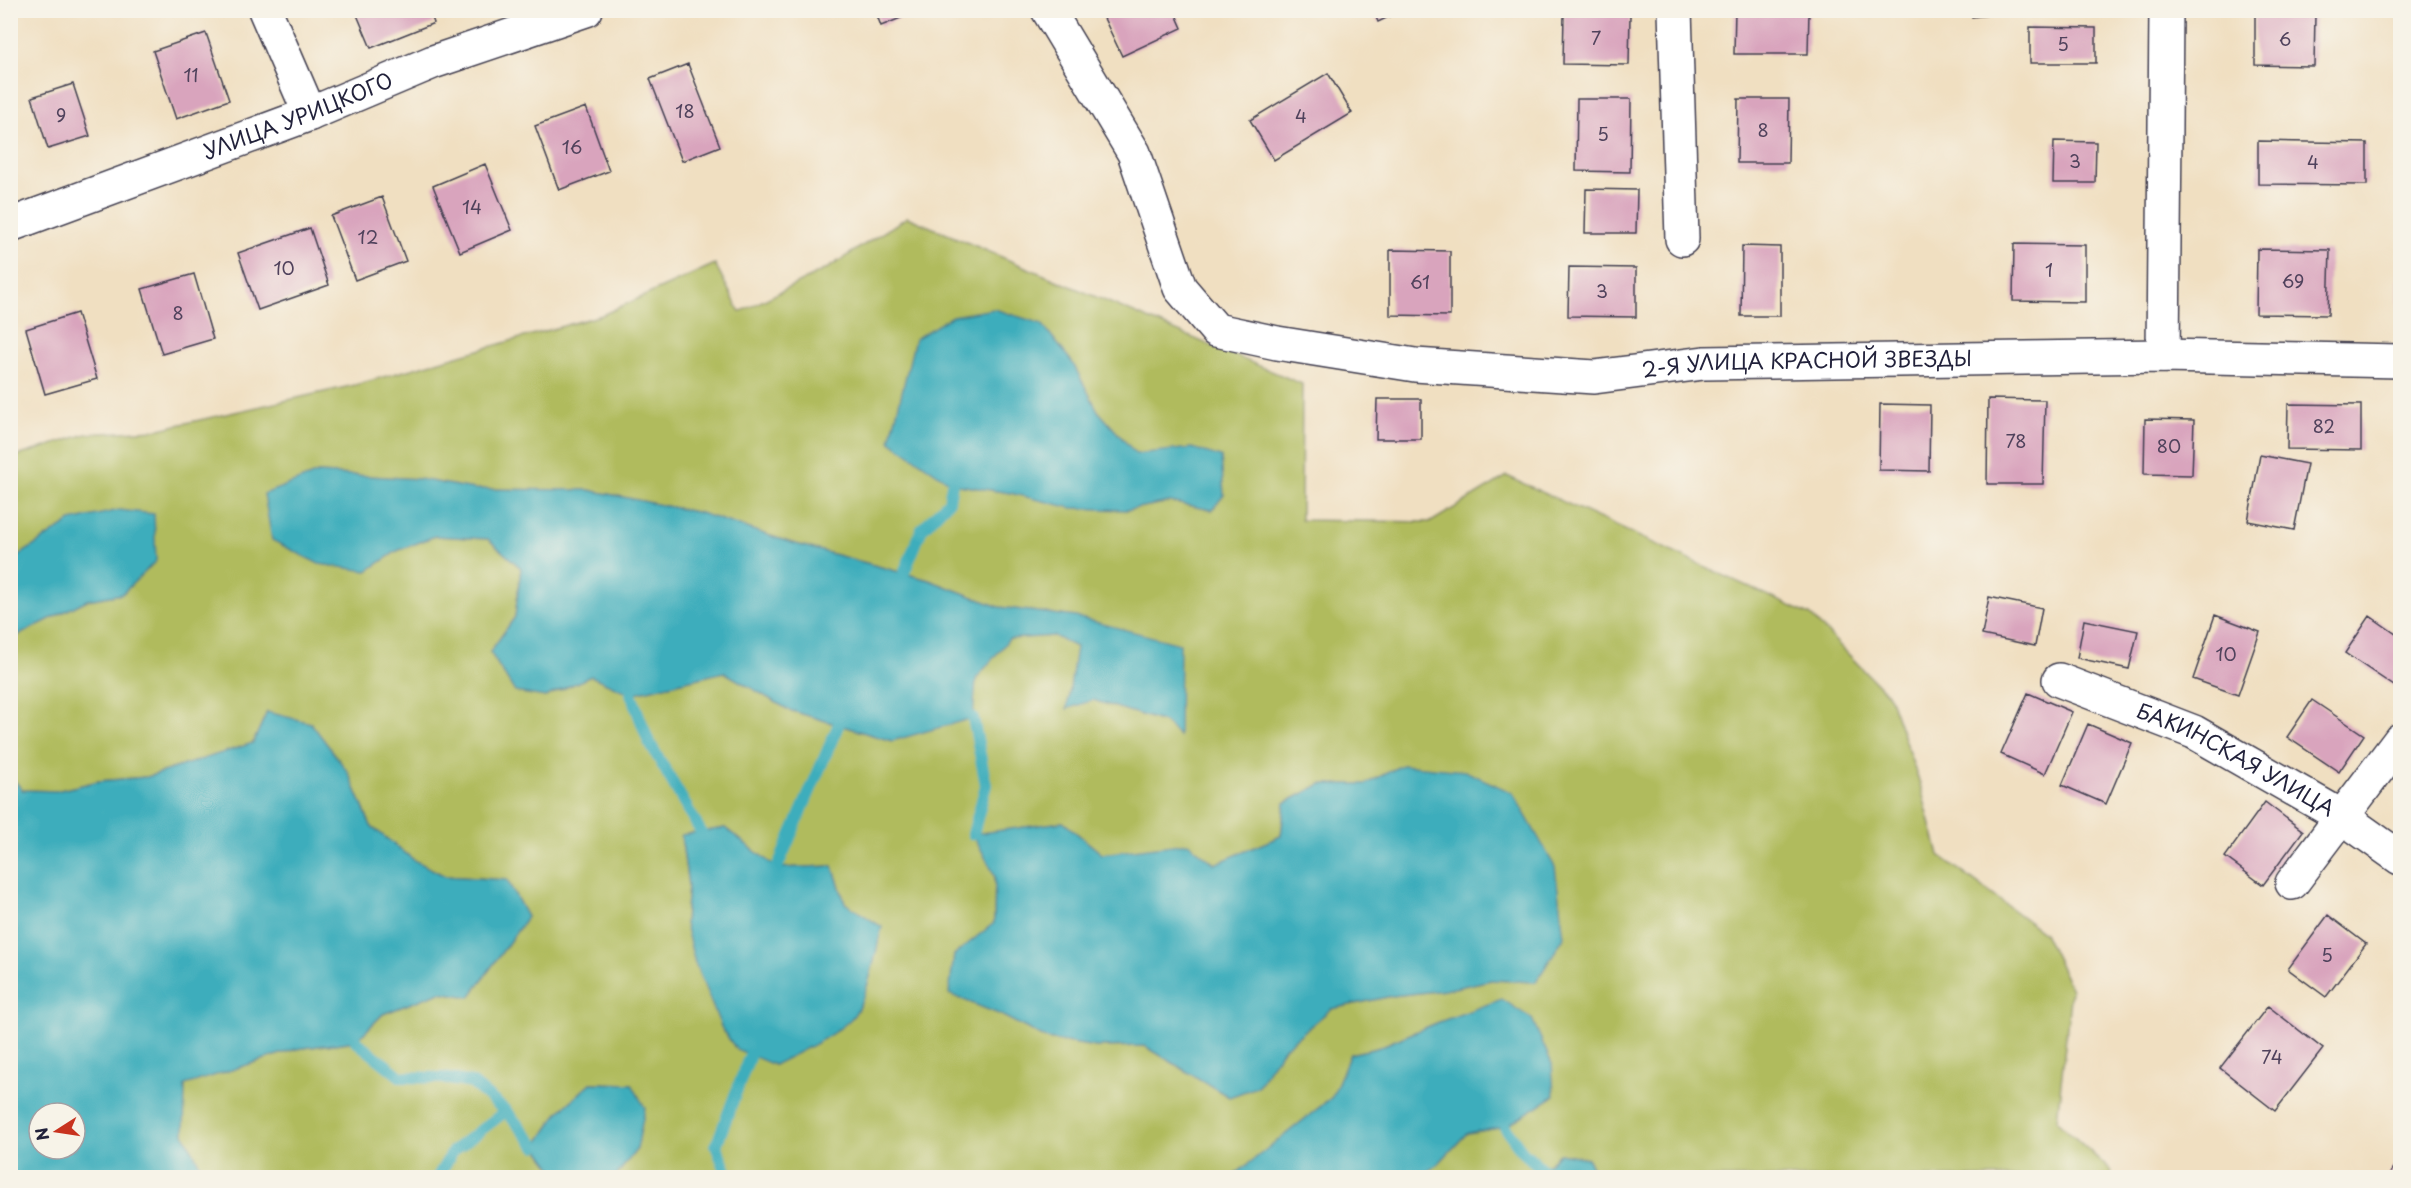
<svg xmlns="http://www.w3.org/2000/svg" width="2411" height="1188" viewBox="0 0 2411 1188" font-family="'Playpen Sans',sans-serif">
	<rect width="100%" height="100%" fill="#f7f3e8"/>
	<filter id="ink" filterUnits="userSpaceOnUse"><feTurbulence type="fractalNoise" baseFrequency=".0167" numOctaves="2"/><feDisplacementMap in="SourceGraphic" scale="12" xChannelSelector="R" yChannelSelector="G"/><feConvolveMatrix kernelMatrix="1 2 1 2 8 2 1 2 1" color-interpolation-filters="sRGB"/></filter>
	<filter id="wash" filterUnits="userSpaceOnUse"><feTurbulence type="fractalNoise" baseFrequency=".008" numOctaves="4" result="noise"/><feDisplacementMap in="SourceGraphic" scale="24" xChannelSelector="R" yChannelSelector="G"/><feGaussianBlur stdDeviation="1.35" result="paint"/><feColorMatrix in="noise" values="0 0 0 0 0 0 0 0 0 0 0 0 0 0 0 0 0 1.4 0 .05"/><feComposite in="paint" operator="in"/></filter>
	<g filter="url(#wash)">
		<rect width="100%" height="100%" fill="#f0dfc1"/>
		<path fill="#b0bb5d" stroke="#696e4c" stroke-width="1.5" fill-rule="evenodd" d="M907 217 1302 384 1301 520 1431 522 1507 476 1810 615 1889 696 1919 781 1939 855 2044 933 2071 989 2057 1121 2111 1171 2112 1177 1598 1178 1587 1158 1560 1153 1535 1177H1420L1439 1163 1467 1133 1505 1127 1439 1022 1377 1048 1350 1054 1333 1097 1232 1177H615L637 1149 632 1084 591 1083 558 1113 536 1146 559 1177H206L184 1134V1085L296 1049 356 1041 383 1014 440 992 470 997 527 917 507 880 445 876 414 860 371 826 348 772 267 712 253 743 147 777 99 781 56 791 22 790 11 776V639L87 600 122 594 71 521 11 561V458L86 434 155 430 355 385 602 315 715 264 740 312 828 268ZM1072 362 1098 411 1136 455 1192 448 1212 510 1170 502 1126 510 952 484ZM318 473 419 479 474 489 589 490 699 513 792 543 929 580 999 607 1076 617 1178 735 1164 722 1093 700 1077 647 1054 636 1009 638 976 679 892 741 789 710 724 672 631 694 591 676 545 697 490 652 515 617 521 568 488 539 435 536 397 551 367 571 264 495ZM1402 765 1536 982 1491 980 1445 990 1392 996 1331 1009 1283 1049 1257 1087 1229 1097 1145 1046 1096 1047 1047 1039 1001 1015 954 955 994 924 995 876 974 834 1063 822 1102 854 1133 851 1215 864 1281 836 1285 803 1321 784H1366ZM725 828 777 868 833 866 845 903 855 1014 836 1031 773 1065 685 924 688 885 681 835Z"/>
		<path fill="#3eadbc" stroke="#30687c" stroke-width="1.5" fill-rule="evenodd" d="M994 309 1042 324 1072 362 1098 411 1136 454 1192 448 1221 457 1224 495 1212 510 1170 502 1126 510 1072 508 1010 493 952 484 890 441 915 339 952 316Z
			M318 473 419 479 474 489 589 490 700 513 792 543 929 580 999 607 1076 617 1180 644 1179 736 1164 722 1093 700 1067 709 1076 647 1054 636 1009 639 976 679 973 718 892 741 789 710 724 672 631 694 591 676 545 697 515 692 490 652 515 617 521 568 488 539 435 536 397 551 367 571 319 564 272 540 264 494Z
			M119 510 154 514 156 561 122 594 87 600 11 639V561L71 521Z
			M267 712 311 723 348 772 371 826 414 860 445 876 507 880 527 917 470 997 440 992 383 1014 356 1041 296 1049 185 1085 184 1134 206 1177H11V776L22 790 56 791 99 781 147 777 253 743ZM39 1113H75V1149H39Z
			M1402 765 1465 771 1513 793 1555 867 1564 937 1536 982 1491 980 1445 990 1392 996 1331 1009 1283 1049 1257 1087 1229 1097 1145 1046 1096 1047 1047 1039 1001 1015 949 994 954 955 994 923 995 876 973 834 1063 822 1102 854 1188 843 1215 864 1281 836 1285 803 1321 784H1366Z
			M725 828 777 868 833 866 845 903 882 927C875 954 870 988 856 1012 845 1032 794 1054 774 1065L736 1049 722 1029 695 963 685 924 688 885 681 835Z
			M1502 999 1532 1019 1552 1064 1554 1096 1505 1127 1467 1133 1439 1163 1420 1177H1232L1332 1097 1350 1054 1377 1048 1439 1022Z
			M591 1083 632 1084 645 1108 637 1149 615 1177H559L536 1146 558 1113Z
			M1560 1153 1587 1158 1598 1177H1535Z"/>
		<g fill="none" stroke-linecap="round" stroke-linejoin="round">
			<path stroke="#3eadbc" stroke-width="12" d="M904 573 922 529 949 501 952 484
				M631 694 648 740 701 832
				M973 834 986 785 973 718
				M777 868 838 726
				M356 1041 401 1077 443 1078 472 1083 506 1111 536 1146
				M1505 1127 1522 1151 1543 1170
				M437 1178 453 1151 506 1111
				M729 1178 716 1146 750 1055"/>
		</g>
		<g id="blocks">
			<path fill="#d9a4bd" d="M355 10H429L434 23 371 48Z
				M875 10H918V11L881 26Z
				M1109 10H1174L1182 28 1122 56 1102 14Z
				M1373 10H1403L1378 22Z
				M1735 10H1809L1808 54H1734Z
				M1971 10H2017V12L1972 17Z
				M1564 13 1630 14 1629 65 1563 64Z
				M2255 13 2315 14 2314 66 2255 65Z
				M2030 27 2096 28V63H2030Z
				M206 33 229 100 176 119 153 51Z
				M688 64 720 146 682 161 650 79Z
				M1328 73 1352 113 1274 160 1250 120Z
				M73 84 90 136 48 149 32 97Z
				M1577 99H1631L1630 172 1576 171Z
				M1738 99H1789L1788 163H1737Z
				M586 107 609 171 559 190 535 126Z
				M2054 141 2096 142 2095 183H2053Z
				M2258 141 2367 143V185L2258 184Z
				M485 164 512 230 460 252 433 186Z
				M1586 189 1637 190 1636 233H1585Z
				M382 197 406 261 355 280 331 216Z
				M310 228 329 285 258 310 238 253Z
				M2014 244 2085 245V302L2013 301Z
				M1742 246 1780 247V316H1741Z
				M2257 249 2330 250 2328 315 2256 314Z
				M1390 250 1450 251V316L1390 315Z
				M1569 267 1636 268V317L1568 316Z
				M2398 268H2400V315H2398Z
				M194 274 213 339 162 354 142 289Z
				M77 313 97 379 45 394 26 329Z
				M1377 399H1421V439H1376Z
				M1988 399 2045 400 2043 484H1987Z
				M1880 404 1930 405 1929 471 1879 470Z
				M2288 404 2361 405V450L2287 449Z
				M2145 419 2194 420 2192 475 2144 474Z
				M2260 455 2307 464 2294 530 2248 521Z
				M1989 597 2042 608 2035 646 1982 635Z
				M2215 615 2260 632 2238 695 2193 679Z
				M2370 616 2400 637V683L2397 688 2345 653Z
				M2084 620 2138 631 2129 669 2077 658Z
				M2028 693 2072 712 2045 774 2001 754Z
				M2312 700 2364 735 2339 772 2287 737Z
				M2088 724 2132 743 2106 804 2062 785Z
				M2265 802 2303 831 2263 885 2225 857Z
				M2328 915 2366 944 2326 997 2288 969Z
				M2268 1006 2323 1049 2275 1111 2220 1068Z
				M2400 1159V1178H2387Z"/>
		</g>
	</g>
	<g filter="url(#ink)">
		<use href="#blocks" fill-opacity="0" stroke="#413e4f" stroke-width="1.5"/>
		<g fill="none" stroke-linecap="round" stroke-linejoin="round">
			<g stroke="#413e4f" stroke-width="36">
				<g id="minor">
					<path d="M265 10 310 114"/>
					<path id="s1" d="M1048 10 1134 153 1180 288 1216 330 1277 343 1415 365 1594 377 1704 363 2163 356 2400 361"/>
					<path d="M1675 10 1682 239"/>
					<path id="s2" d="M10 225 310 114 433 62 586 10"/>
					<path d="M2163 356 2166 10"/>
					<path id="s3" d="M2059 680 2194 732 2341 816 2400 858"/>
					<path d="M2292 883 2400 740"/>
				</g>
			</g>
			<use href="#minor" stroke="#fff" stroke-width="33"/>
		</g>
	</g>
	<g text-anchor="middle" stroke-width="4.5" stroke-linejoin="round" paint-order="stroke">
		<g font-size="18" fill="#50425c">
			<text x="1596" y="45">7</text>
			<text x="2285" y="46">6</text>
			<text x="2063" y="51">5</text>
			<text x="191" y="82">11</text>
			<text x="685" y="118">18</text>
			<text x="61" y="122">9</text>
			<text x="1301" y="123">4</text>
			<text x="1763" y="137">8</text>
			<text x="1603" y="141">5</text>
			<text x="572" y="154">16</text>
			<text x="2075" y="168">3</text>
			<text x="2313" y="169">4</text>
			<text x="472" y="214">14</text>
			<text x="368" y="244">12</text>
			<text x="284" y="275">10</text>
			<text x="2049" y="277">1</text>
			<text x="2293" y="288">69</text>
			<text x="1420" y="289">61</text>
			<text x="1602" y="298">3</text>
			<text x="178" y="320">8</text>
			<text x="2324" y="433">82</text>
			<text x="2016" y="448">78</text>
			<text x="2169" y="453">80</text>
			<text x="2226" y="661">10</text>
			<text x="2327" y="962">5</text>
			<text x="2272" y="1064">74</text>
		</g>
		<g font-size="21" fill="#22223b" stroke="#f7f3e8">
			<text dy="7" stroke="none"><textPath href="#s2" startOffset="308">УЛИЦА УРИЦКОГО</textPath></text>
			<text dy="7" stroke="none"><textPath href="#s1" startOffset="960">2-Я УЛИЦА КРАСНОЙ ЗВЕЗДЫ</textPath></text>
			<text dy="7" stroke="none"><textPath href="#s3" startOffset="194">БАКИНСКАЯ УЛИЦА</textPath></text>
		</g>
	</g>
	<rect width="2411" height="1188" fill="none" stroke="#f7f3e8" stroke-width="36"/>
	<g transform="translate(57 1131) rotate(258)"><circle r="28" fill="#f7f3e8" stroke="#a29fa3" stroke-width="1.5"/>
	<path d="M0-4.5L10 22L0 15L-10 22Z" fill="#c8321e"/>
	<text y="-9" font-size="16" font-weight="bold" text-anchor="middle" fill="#22223b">N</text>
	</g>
</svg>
